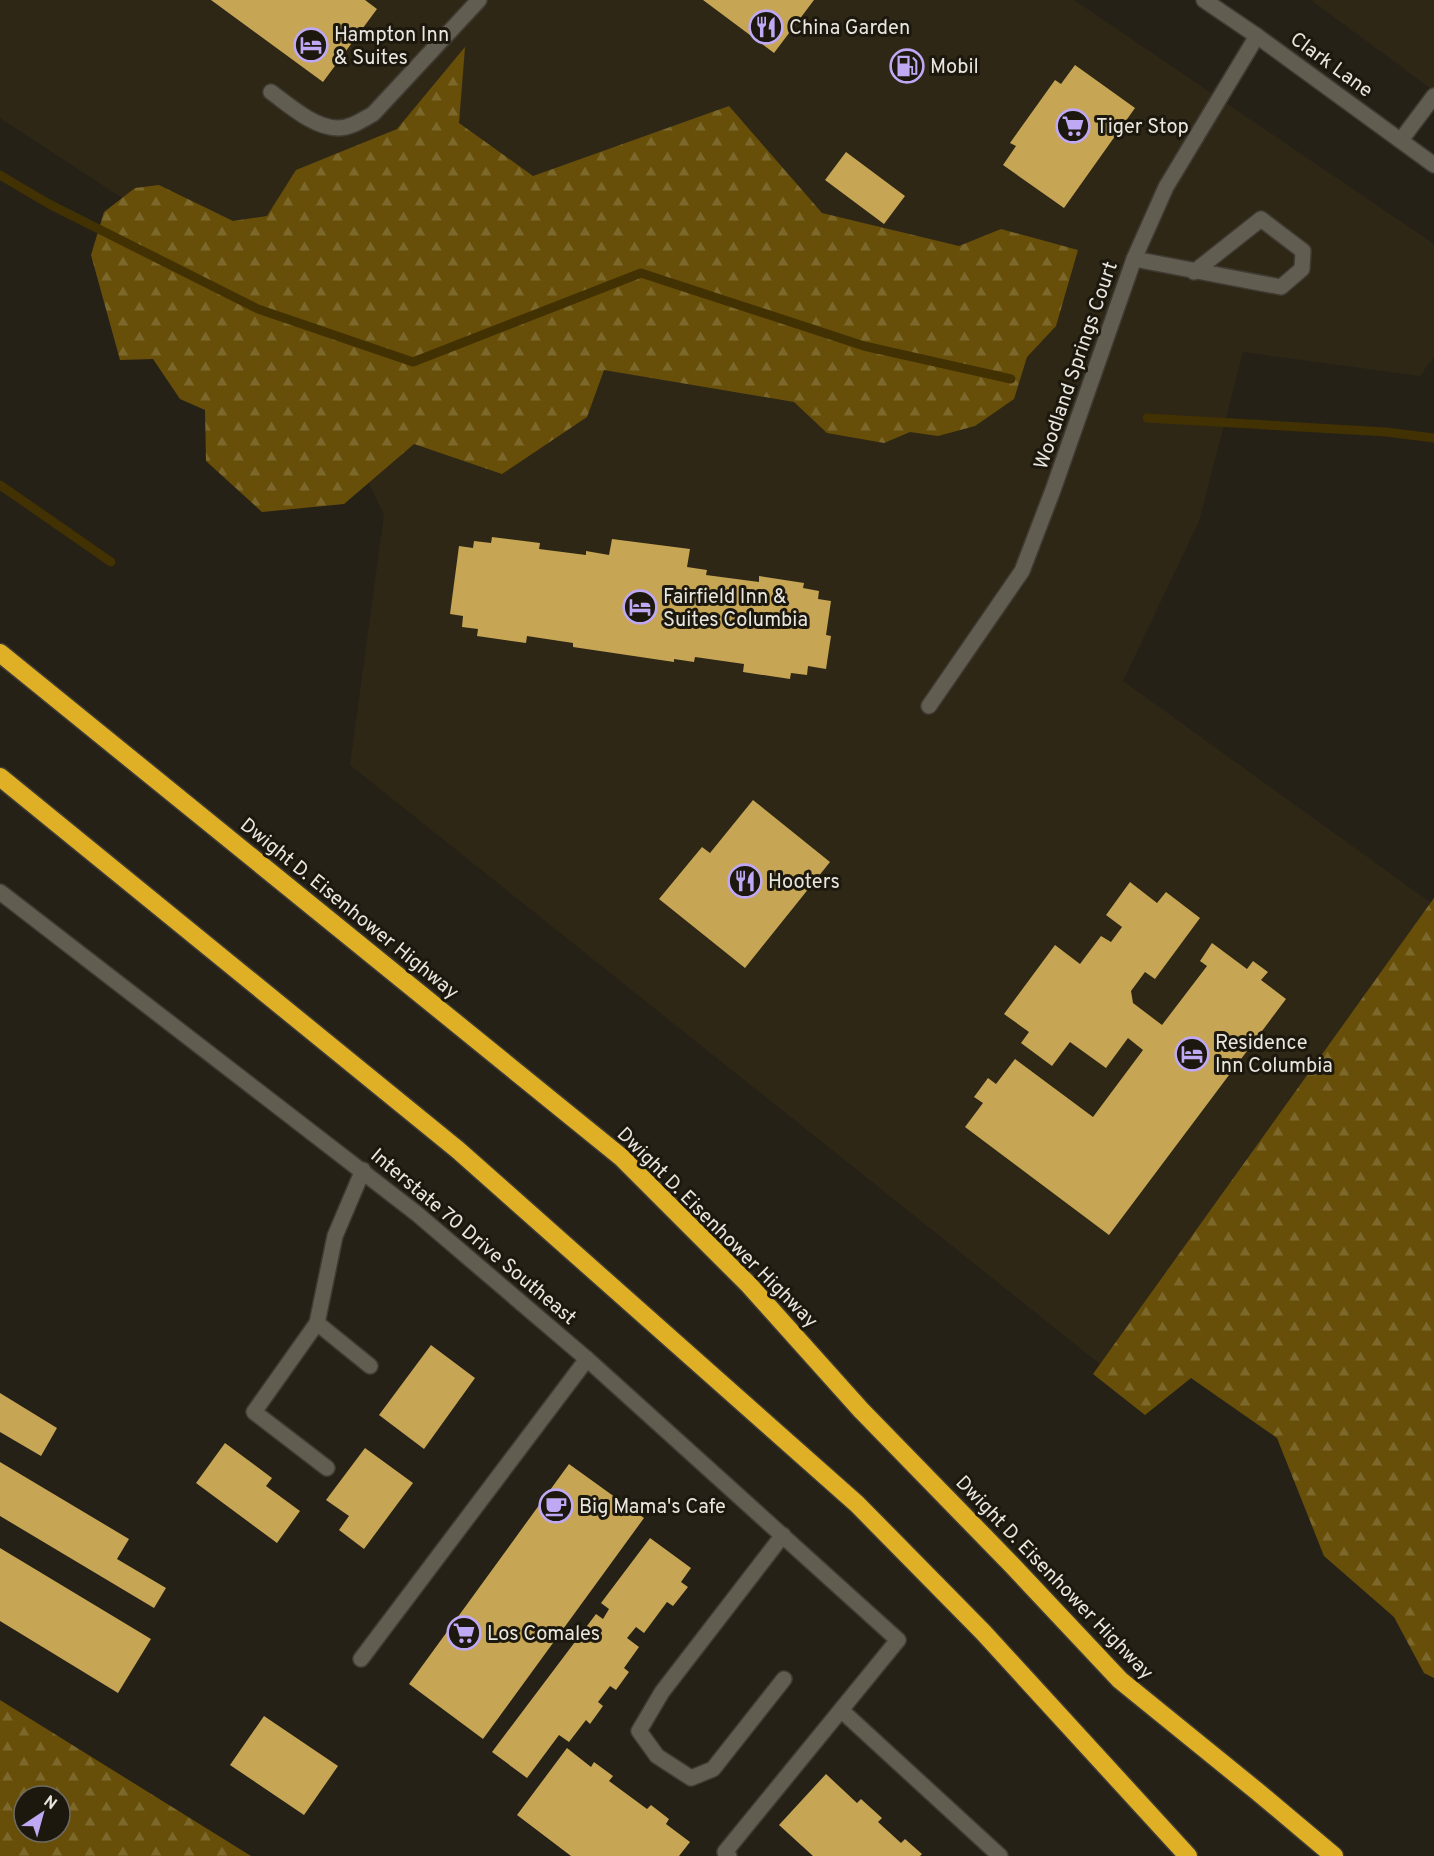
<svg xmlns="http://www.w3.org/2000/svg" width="1434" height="1856" viewBox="0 0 1434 1856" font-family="Overpass,sans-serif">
	<defs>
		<pattern id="forest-firs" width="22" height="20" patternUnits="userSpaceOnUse" patternTransform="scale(1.5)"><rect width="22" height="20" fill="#674f09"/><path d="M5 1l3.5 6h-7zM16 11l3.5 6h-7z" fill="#7d682c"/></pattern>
	</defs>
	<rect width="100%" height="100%" fill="#262117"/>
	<path fill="#2e2716" d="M0 0H1074L1434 244V357L1420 376 1243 352 1199 521 1123 681 1434 905 1150 1404 350 765 384 515 284 304 0 118Z
		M1311 0H1434V91Z"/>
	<path fill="url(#forest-firs)" fill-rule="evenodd" d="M465 47 459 123 533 176 729 106 822 213 959 246 1001 229 1078 250 1056 326 1027 357 1014 399 975 426 938 436 910 432 884 443 827 433 794 402 604 370 587 417 502 474 414 444 344 504 262 512 206 461 205 410 180 399 153 359 120 360 91 255 104 212 135 188 159 185 233 221 267 216 296 170 397 129Z
		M1434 898V1678L1424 1673 1394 1617 1324 1556 1277 1438 1191 1378 1145 1415 1093 1374Z
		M0 1700 251 1856H0ZM24 1796H60V1832H24Z"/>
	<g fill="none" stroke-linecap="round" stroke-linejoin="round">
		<path stroke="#423102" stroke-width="9" d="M0 175 49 204 258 309 413 362 641 273 864 346 1011 379
			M1147 418 1386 432 1434 438
			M0 485 111 562"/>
	</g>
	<path fill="#c6a554" d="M211 0H365L377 9 323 82Z
		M703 0H814L774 53Z
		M1075 65 1135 108 1064 208 1003 165 1016 146 1010 143 1055 80 1061 84Z
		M846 152 905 196 884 224 825 180Z
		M492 537 540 543 539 549 586 555V551L609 555 612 539 690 549 687 567 707 570 706 575 759 582V576L804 583 803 588 819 591 818 599 831 601 826 635 831 636 826 669 808 666 807 675 791 673 790 679 743 672 744 664 695 657 694 662 674 659V662L573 647V643L527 636 526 643 477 636 478 629 462 627 463 616 450 614 459 546 473 548 474 541 491 543Z
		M753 800 830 862 745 968 659 899 702 847 710 853Z
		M1130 882 1157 903 1166 892 1200 918 1155 979 1145 972 1131 991 1133 1003 1162 1025 1207 966 1200 961 1212 943 1247 969 1253 961 1268 972 1261 980 1286 999 1109 1235 965 1127 983 1103 974 1097 988 1078 996 1084 1015 1059 1093 1117 1143 1050 1128 1038 1106 1068 1070 1042 1052 1066 1021 1043 1029 1032 1004 1014 1055 945 1080 964 1101 936 1111 942 1122 927 1106 915Z
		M431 1345 475 1378 424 1449 379 1415Z
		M0 1393 57 1428 41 1456 0 1432Z
		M225 1443 272 1478 266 1486 300 1511 277 1543 196 1483Z
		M365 1448 413 1483 364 1549 339 1530 349 1516 326 1500Z
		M0 1462 129 1539 117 1559 166 1588 154 1608 0 1516Z
		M569 1464 644 1518 483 1739 409 1684Z
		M650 1538 691 1568 681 1582 688 1587 673 1606 667 1602 644 1633 636 1627 627 1638 639 1647 624 1668 629 1672 616 1690 610 1686 598 1702 603 1706 590 1724 586 1720 569 1742 559 1735 527 1778 492 1752 596 1614 603 1619 609 1609 601 1603Z
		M0 1548 151 1639 118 1693 0 1621Z
		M264 1716 338 1766 304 1815 230 1765Z
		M567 1748 591 1767 594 1762 613 1776 609 1781 647 1809 651 1805 669 1819 666 1824 690 1842 679 1856H571L517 1815Z
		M826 1774 857 1803 861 1799 882 1818 878 1822 901 1843 905 1839 922 1854 920 1856H813L779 1825Z"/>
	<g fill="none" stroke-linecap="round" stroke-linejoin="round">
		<g stroke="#3f3b33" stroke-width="18">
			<path id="lane" d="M271 92C289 105 314 128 338 128 351 128 362 120 373 114L479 0
				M1401 140 1434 96
				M1134 259 1281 287 1302 269 1303 251 1261 219 1194 272
				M317 1323 370 1366
				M327 1468 254 1412 317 1323 335 1236 363 1170
				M783 1535 662 1692 639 1731 657 1756 691 1778 713 1769 784 1679
				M361 1659 587 1359
				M841 1710 1000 1856
				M729 1856 725 1852 898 1640"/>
		</g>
		<g stroke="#3f3b33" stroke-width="18">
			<path id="street" d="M929 706 1022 571 1053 490 1134 259 1166 187 1257 36"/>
		</g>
		<g stroke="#3f3b33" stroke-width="18">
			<path id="secondary" d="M1204 0 1257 36 1434 165
				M0 892 416 1213 587 1359 898 1640"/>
		</g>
		<g stroke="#3f3b33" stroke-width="21">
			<path id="highway" d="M0 653 621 1157 749 1285 861 1410 1011 1564 1120 1680 1258 1792 1334 1856
				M0 777 458 1150 857 1504 983 1632 1188 1856"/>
		</g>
		<use href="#lane" stroke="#625d51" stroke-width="15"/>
		<use href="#street" stroke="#625d51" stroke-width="15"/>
		<use href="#secondary" stroke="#625d51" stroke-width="15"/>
		<use href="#highway" stroke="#dfb026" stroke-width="18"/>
	</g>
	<defs>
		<g id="restaurant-ring" transform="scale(1.725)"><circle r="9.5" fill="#1c180e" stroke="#bfa8f4" stroke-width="1.5"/><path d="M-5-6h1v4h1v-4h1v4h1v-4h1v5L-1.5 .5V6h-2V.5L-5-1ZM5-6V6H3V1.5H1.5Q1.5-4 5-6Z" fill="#bfa8f4"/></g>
		<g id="hotel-ring" transform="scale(1.725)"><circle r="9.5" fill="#1c180e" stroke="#bfa8f4" stroke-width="1.5"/><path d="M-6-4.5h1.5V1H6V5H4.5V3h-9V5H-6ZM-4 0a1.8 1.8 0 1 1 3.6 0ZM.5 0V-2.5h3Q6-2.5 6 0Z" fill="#bfa8f4"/></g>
		<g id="fuel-ring" transform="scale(1.725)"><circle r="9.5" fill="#1c180e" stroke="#bfa8f4" stroke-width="1.5"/><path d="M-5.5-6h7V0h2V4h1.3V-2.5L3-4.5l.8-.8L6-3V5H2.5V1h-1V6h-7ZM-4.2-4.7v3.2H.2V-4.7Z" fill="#bfa8f4"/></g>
		<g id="supermarket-ring" transform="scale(1.725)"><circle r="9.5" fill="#1c180e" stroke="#bfa8f4" stroke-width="1.5"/><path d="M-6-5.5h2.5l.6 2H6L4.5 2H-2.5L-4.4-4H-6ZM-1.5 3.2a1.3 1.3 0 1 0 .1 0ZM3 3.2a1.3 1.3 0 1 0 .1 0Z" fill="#bfa8f4"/></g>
		<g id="cafe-ring" transform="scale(1.725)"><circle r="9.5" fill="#1c180e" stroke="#bfa8f4" stroke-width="1.5"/><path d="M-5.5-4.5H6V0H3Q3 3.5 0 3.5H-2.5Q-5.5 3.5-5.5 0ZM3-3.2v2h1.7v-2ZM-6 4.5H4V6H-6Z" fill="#bfa8f4"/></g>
	</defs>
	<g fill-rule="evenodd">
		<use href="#restaurant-ring" x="766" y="27"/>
		<use href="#hotel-ring" x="311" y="45"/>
		<use href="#fuel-ring" x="907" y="66"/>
		<use href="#supermarket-ring" x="1073" y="126"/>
		<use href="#hotel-ring" x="640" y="607"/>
		<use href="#restaurant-ring" x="745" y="881"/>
		<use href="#hotel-ring" x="1192" y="1054"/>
		<use href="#cafe-ring" x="556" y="1506"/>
		<use href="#supermarket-ring" x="464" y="1633"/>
	</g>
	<g text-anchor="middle" stroke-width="6" stroke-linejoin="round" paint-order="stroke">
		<g font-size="20" fill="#e9e6df" stroke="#1c180e" text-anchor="start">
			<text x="789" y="34">China Garden</text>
			<text x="334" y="41">Hampton Inn<tspan x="334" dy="23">&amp; Suites</tspan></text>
			<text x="930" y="73">Mobil</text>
			<text x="1096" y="133">Tiger Stop</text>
			<text x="663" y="603">Fairfield Inn &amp;<tspan x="663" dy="23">Suites Columbia</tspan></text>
			<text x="768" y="888">Hooters</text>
			<text x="1215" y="1049">Residence<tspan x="1215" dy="23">Inn Columbia</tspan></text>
			<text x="579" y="1513">Big Mama's Cafe</text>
			<text x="487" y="1640">Los Comales</text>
		</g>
		<g font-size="20" fill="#e9e6df" stroke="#1c180e">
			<text transform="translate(1332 64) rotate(36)" y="7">Clark Lane</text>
			<text transform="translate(1075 365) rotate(-71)" y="7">Woodland Springs Court</text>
			<text transform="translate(350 908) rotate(39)" y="7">Dwight D. Eisenhower Highway</text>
			<text transform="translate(718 1227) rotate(45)" y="7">Dwight D. Eisenhower Highway</text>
			<text transform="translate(474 1236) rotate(40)" y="7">Interstate 70 Drive Southeast</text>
			<text transform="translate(1055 1577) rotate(46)" y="7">Dwight D. Eisenhower Highway</text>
		</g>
	</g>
	<g transform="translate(42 1814) rotate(36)"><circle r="28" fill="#1c180e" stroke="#6e6a62" stroke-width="1.5"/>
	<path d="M0-4.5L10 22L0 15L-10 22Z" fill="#bfa8f4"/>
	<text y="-9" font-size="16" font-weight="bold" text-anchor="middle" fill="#e9e6df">N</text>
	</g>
</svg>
